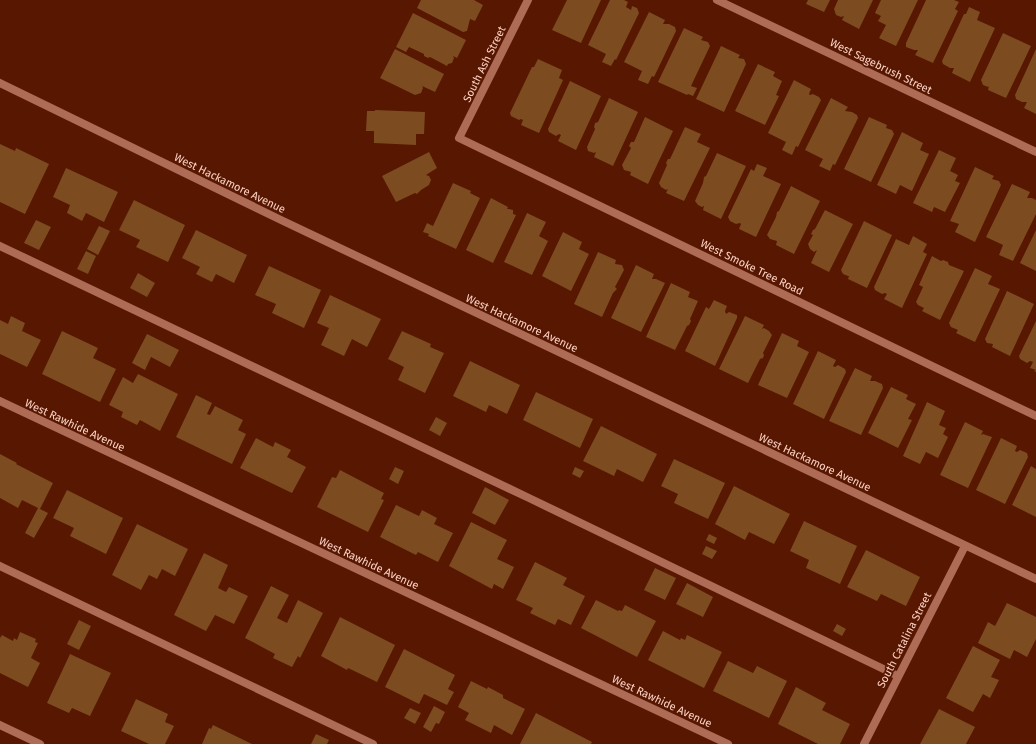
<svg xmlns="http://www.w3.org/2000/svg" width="1036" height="744" viewBox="0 0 1036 744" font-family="'Fira Sans',sans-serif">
	<rect width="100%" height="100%" fill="#571700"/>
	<path fill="#7d4b20" d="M421 0H474L483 5 475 21 470 19 467 31 463 32 417 8Z
		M567 0H601L581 43 552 30Z
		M610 0H624L628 2 626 7 631 10 632 6 637 8 639 13 616 60 615 59 611 66 602 62 606 54 588 45Z
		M808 0H830L824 12 806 4Z
		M838 0H873L859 29 842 20 844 16 841 17 836 15 834 9Z
		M881 0H918L896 46 879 38 886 25 878 21 881 16 875 13Z
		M926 0H954L959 2 955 9 958 11 933 63 915 55 918 50H914L906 47V43Z
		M969 7 980 12 977 20 995 28 970 82 952 73 954 68H950L943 64 942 61 964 14H966Z
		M649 12 665 20 663 24H669L675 27 676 31 654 77 652 76 648 84 638 80 642 71 624 62Z
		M413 13 466 40 457 58 453 56 454 58 452 63 448 64 447 66 430 57 428 58 424 56V54L409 47 406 52 396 47Z
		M684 28 703 37 701 40 708 42 710 46 691 86 697 88 693 96 688 94 687 95 658 82Z
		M1003 33 1031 46 1006 98 988 90 989 86 988 87 983 85 981 80Z
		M721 46 740 55 738 58 744 59 746 64 724 112 696 99Z
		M395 49 444 74 435 92 422 86 423 88 421 93 415 95 380 78Z
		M1036 49V114L1024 108 1027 102H1022L1016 99 1015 95Z
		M538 59 562 70 559 78 563 80 539 133 521 125 523 120 521 119 519 120 511 116 510 113 532 67H534Z
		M758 64 775 72 773 76 782 81 776 95 779 96 765 125 735 111Z
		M794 80 811 89 809 94 810 95 813 94 819 97 821 100 798 147 796 146 792 155 782 150 786 142 768 133Z
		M570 81 601 96 576 150 558 141 561 135 559 134 556 136 549 132 548 129Z
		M609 98 638 112 613 166 594 157 596 152 594 153 588 151 587 147 595 129 594 127 595 123 598 122Z
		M831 98 848 107 845 111 852 112 857 115 858 118 835 165 833 164 830 171 819 166 823 159 805 150Z
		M375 110 425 112 424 134H416V145L374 143V131H366L367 111H375Z
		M645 117 673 131 648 184 630 175 631 172 624 170 622 165 631 148 629 146 631 142H634Z
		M869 117 887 125 886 128 892 130 894 134 871 182 844 169Z
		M685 127 701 134 697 142 710 148 684 201 666 193 668 189 666 190 661 187 659 183 667 165 666 163 668 159H670Z
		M902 132 923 143 920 150 929 154 912 191 900 185 896 194 877 185Z
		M0 144 15 151 16 148 49 164 25 214 0 202Z
		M939 150 956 158 950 171 958 175 955 181 960 183 945 212 934 207 932 212 913 203Z
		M429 152 437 168 426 175 429 176 431 180 429 185 421 190 417 194 415 193 396 202 382 176Z
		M717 153 746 166 721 219 703 210 704 206 702 207 698 205 695 201 703 183 704 177 706 176Z
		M757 164 767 168 763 176 781 184 756 237 739 229 741 224 740 223 736 224 730 221 728 217 751 169 754 171Z
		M975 167 994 176 992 179 999 181 1001 185 975 242 955 232 959 224 950 221Z
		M66 168 118 192 104 222 86 213 82 221 67 213 70 205 53 197Z
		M453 183 471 191 470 193 480 198 456 249 428 236 429 234 423 232 427 223 433 226Z
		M1012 184 1030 192 1027 198H1032L1036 200V214L1013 261 999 255 1003 245 986 237Z
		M791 186 820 201 794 254 776 245 777 241 770 239 767 235 776 217 777 212 779 211Z
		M491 198 508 207 507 209H509L513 210V214L516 215 493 263 466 250Z
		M134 200 185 225 168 262 136 247 140 240 119 230Z
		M825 210 853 224 829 272 811 263 817 250 814 252 810 249 808 244 813 235 811 234 813 230 815 229Z
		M527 213 546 222 539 236 548 241 532 275 504 262Z
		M36 220 51 227 39 250 24 243Z
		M864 221 892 235 867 288 848 279 849 276H848L843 274 841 270Z
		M99 226 110 231 98 255 87 249Z
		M196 230 247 255 234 283 216 274 212 282 196 274 200 267 182 258Z
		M1036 230V271L1020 263Z
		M563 232 582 242 579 249 589 254 571 291 542 276Z
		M913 236 927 244 923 252 927 254 902 308 884 299 887 294 885 293 882 294 875 290 874 287 896 239 909 245Z
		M86 251 96 256 88 274 77 269Z
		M598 252 616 260 615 264 622 265 624 270 615 287 617 289 613 293 602 317 574 304Z
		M932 256 941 261 943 260 948 262 949 265 964 271 940 320 922 311 924 308 918 305 916 302 923 287 919 285Z
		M636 265 654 274 652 279H656L665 283 641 332 611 318Z
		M269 266 321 290 304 328 272 313 276 304 255 295Z
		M975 268 992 276 988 284 1000 289 975 342 956 333 958 330 951 327 949 323Z
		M138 273 155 283 147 297 130 288Z
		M671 283 690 292 688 297 698 301 690 319 691 321 689 325 687 326 675 350 646 337Z
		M1007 291 1034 304 1010 356 992 347 993 344 987 343 985 339Z
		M330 295 381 319 367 347 352 339 344 356 321 345 329 328 317 323Z
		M714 300 727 306 725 311 726 314 729 312 737 315V318L715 366 685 351 706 307 709 309Z
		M11 316 25 323 22 331 41 340 27 367 0 354V320L8 324Z
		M745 316 764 325 762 329 764 328 769 331 772 335 763 353 764 355 763 358 760 359 748 383 719 369Z
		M1036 321V372L1034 371 1036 370 1030 368 1033 362 1030 361 1027 363 1020 359 1019 356Z
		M62 331 98 348 93 358 116 369 100 402 42 374Z
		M402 331 431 344 430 347 444 353 425 393 398 380 404 367 388 359Z
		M782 333 799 341 797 346 809 352 787 398 758 385Z
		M147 334 179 350 170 367 151 357 145 370 132 363Z
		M818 351 836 360 833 366 835 367 838 365 845 369 846 372 824 419 793 404Z
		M470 361 520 385 507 414 489 405 486 412 453 396Z
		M855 368 872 376 870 381H875L882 384 883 388 861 435 829 421Z
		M138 374 178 394 160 431 140 420 137 425 121 417 123 412 109 405 123 377 133 383Z
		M891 387 908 395 906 399 916 404 908 419 912 420 898 448 868 433Z
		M536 392 593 419 580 448 523 420Z
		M196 395 212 403 207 414 210 415 215 406 243 420 238 430 246 434 232 464 176 437Z
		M927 402 945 411 939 425 946 428 943 434 948 437 938 458 926 452 920 464 903 456Z
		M436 417 447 423 440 436 429 430Z
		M965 422 983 431 981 435 983 434 992 437 968 488 940 475Z
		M601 426 657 454 643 482 617 469 614 476 583 461Z
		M256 438 273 447 275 442 291 450 287 457 306 467 292 493 240 468Z
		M1001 438 1017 446 1015 451 1017 452 1020 450 1027 453 1028 457 1005 504 976 490Z
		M0 454 17 463 16 464 53 483 40 509 48 513 34 538 25 533 38 508 22 500 18 508 0 498Z
		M674 459 725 483 708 519 674 503 678 494 661 486Z
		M1031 466 1036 469V517L1012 505Z
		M395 467 404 471 398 484 389 479Z
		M575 467 584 471 580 478 572 474Z
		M340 470 384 493 381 499 384 500 368 532 317 507 332 477 336 478Z
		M734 486 790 514 774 544 749 532 745 540 715 524Z
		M485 487 509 500 495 525 472 513Z
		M67 490 123 518 106 554 70 536 74 528 53 518Z
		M396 505 419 516 422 510 437 518 434 524 453 533 438 562 418 552 416 555 380 537Z
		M804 521 857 546 840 584 806 568 809 560 790 551Z
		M471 522 507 540 497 559 514 567 503 589 494 584 492 589 449 566Z
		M137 524 188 549 175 576 162 569 157 579 149 575 141 590 112 575Z
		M709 534 717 538 714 544 706 540Z
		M706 546 717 551 712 559 702 554Z
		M866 550 920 577 906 606 881 594 877 601 847 587Z
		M204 553 228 565 218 588 226 592 229 587 248 596 234 624 215 615 206 631 174 615Z
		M535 562 567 578 563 585 585 596 571 625 558 619 555 625 530 613 533 608 516 600Z
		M655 568 676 578 665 600 644 590Z
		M687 583 713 597 703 617 676 604Z
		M271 586 289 595 277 618 287 623 298 600 323 613 300 658 298 656 292 667 273 658 275 654 245 638Z
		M596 600 618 611 619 610 622 611 625 605 656 621 637 657 581 628Z
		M1007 603 1036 617V639L1027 657 1014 650 1010 659 978 643 988 622 995 626Z
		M340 617 395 645 377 682 348 668 347 670 321 656Z
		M79 620 91 626 79 650 67 644Z
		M837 624 846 629 842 636 833 631Z
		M663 631 680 640 681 638 685 640 687 635 722 652 704 688 648 660Z
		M20 632 36 639 35 642 38 643 31 658 40 663 28 687 0 673V638L2 635 13 641 14 638 17 640Z
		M973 646 1000 660 991 677 999 680 990 698 983 694 973 712 946 698Z
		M404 649 455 675 448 689 454 692 447 705 424 694 419 704 385 687Z
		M70 654 111 673 90 716 72 708 69 713 47 703Z
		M728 661 753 673 757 666 787 681 769 718 713 691Z
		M471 681 487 689 488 687 503 695V698L525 709 512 735 494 725 491 733 465 720 469 713 458 707Z
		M796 687 826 703 822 710 850 724 840 744H818L778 724Z
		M136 699 168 714 165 722 174 726 165 744H149L121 731Z
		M434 706 445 712 439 724 436 723 431 732 423 727Z
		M410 708 421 713 415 724 404 718Z
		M939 709 975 727 966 744H920Z
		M536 713 592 742 591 744H520Z
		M213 725 252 744H202L209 728 211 729Z
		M316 734 329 740 327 744H311Z"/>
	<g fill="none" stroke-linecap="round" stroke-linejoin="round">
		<path stroke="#ae6b55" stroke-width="8" d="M0 246 529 498 898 676
			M0 566 373 744"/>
		<path stroke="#ae6b55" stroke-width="8" d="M528 0 459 138 1036 416
			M717 0 1036 152
			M0 83 281 220 1036 579
			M0 401 728 744
			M0 725 40 744
			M864 744 965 546"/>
	</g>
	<g text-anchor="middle" stroke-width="3.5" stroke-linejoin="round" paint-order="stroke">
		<g font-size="11" fill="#fcd3c6" stroke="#571700">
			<text transform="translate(484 64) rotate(-64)" y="4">South Ash Street</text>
			<text transform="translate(881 66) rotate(26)" y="4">West Sagebrush Street</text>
			<text transform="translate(230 183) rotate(26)" y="4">West Hackamore Avenue</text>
			<text transform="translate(752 267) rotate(26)" y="4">West Smoke Tree Road</text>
			<text transform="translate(522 323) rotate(25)" y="4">West Hackamore Avenue</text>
			<text transform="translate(75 425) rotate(25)" y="4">West Rawhide Avenue</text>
			<text transform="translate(815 462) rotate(25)" y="4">West Hackamore Avenue</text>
			<text transform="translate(369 563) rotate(25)" y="4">West Rawhide Avenue</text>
			<text transform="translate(904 640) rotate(-63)" y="4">South Catalina Street</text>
			<text transform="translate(662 701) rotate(25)" y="4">West Rawhide Avenue</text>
		</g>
	</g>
</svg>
